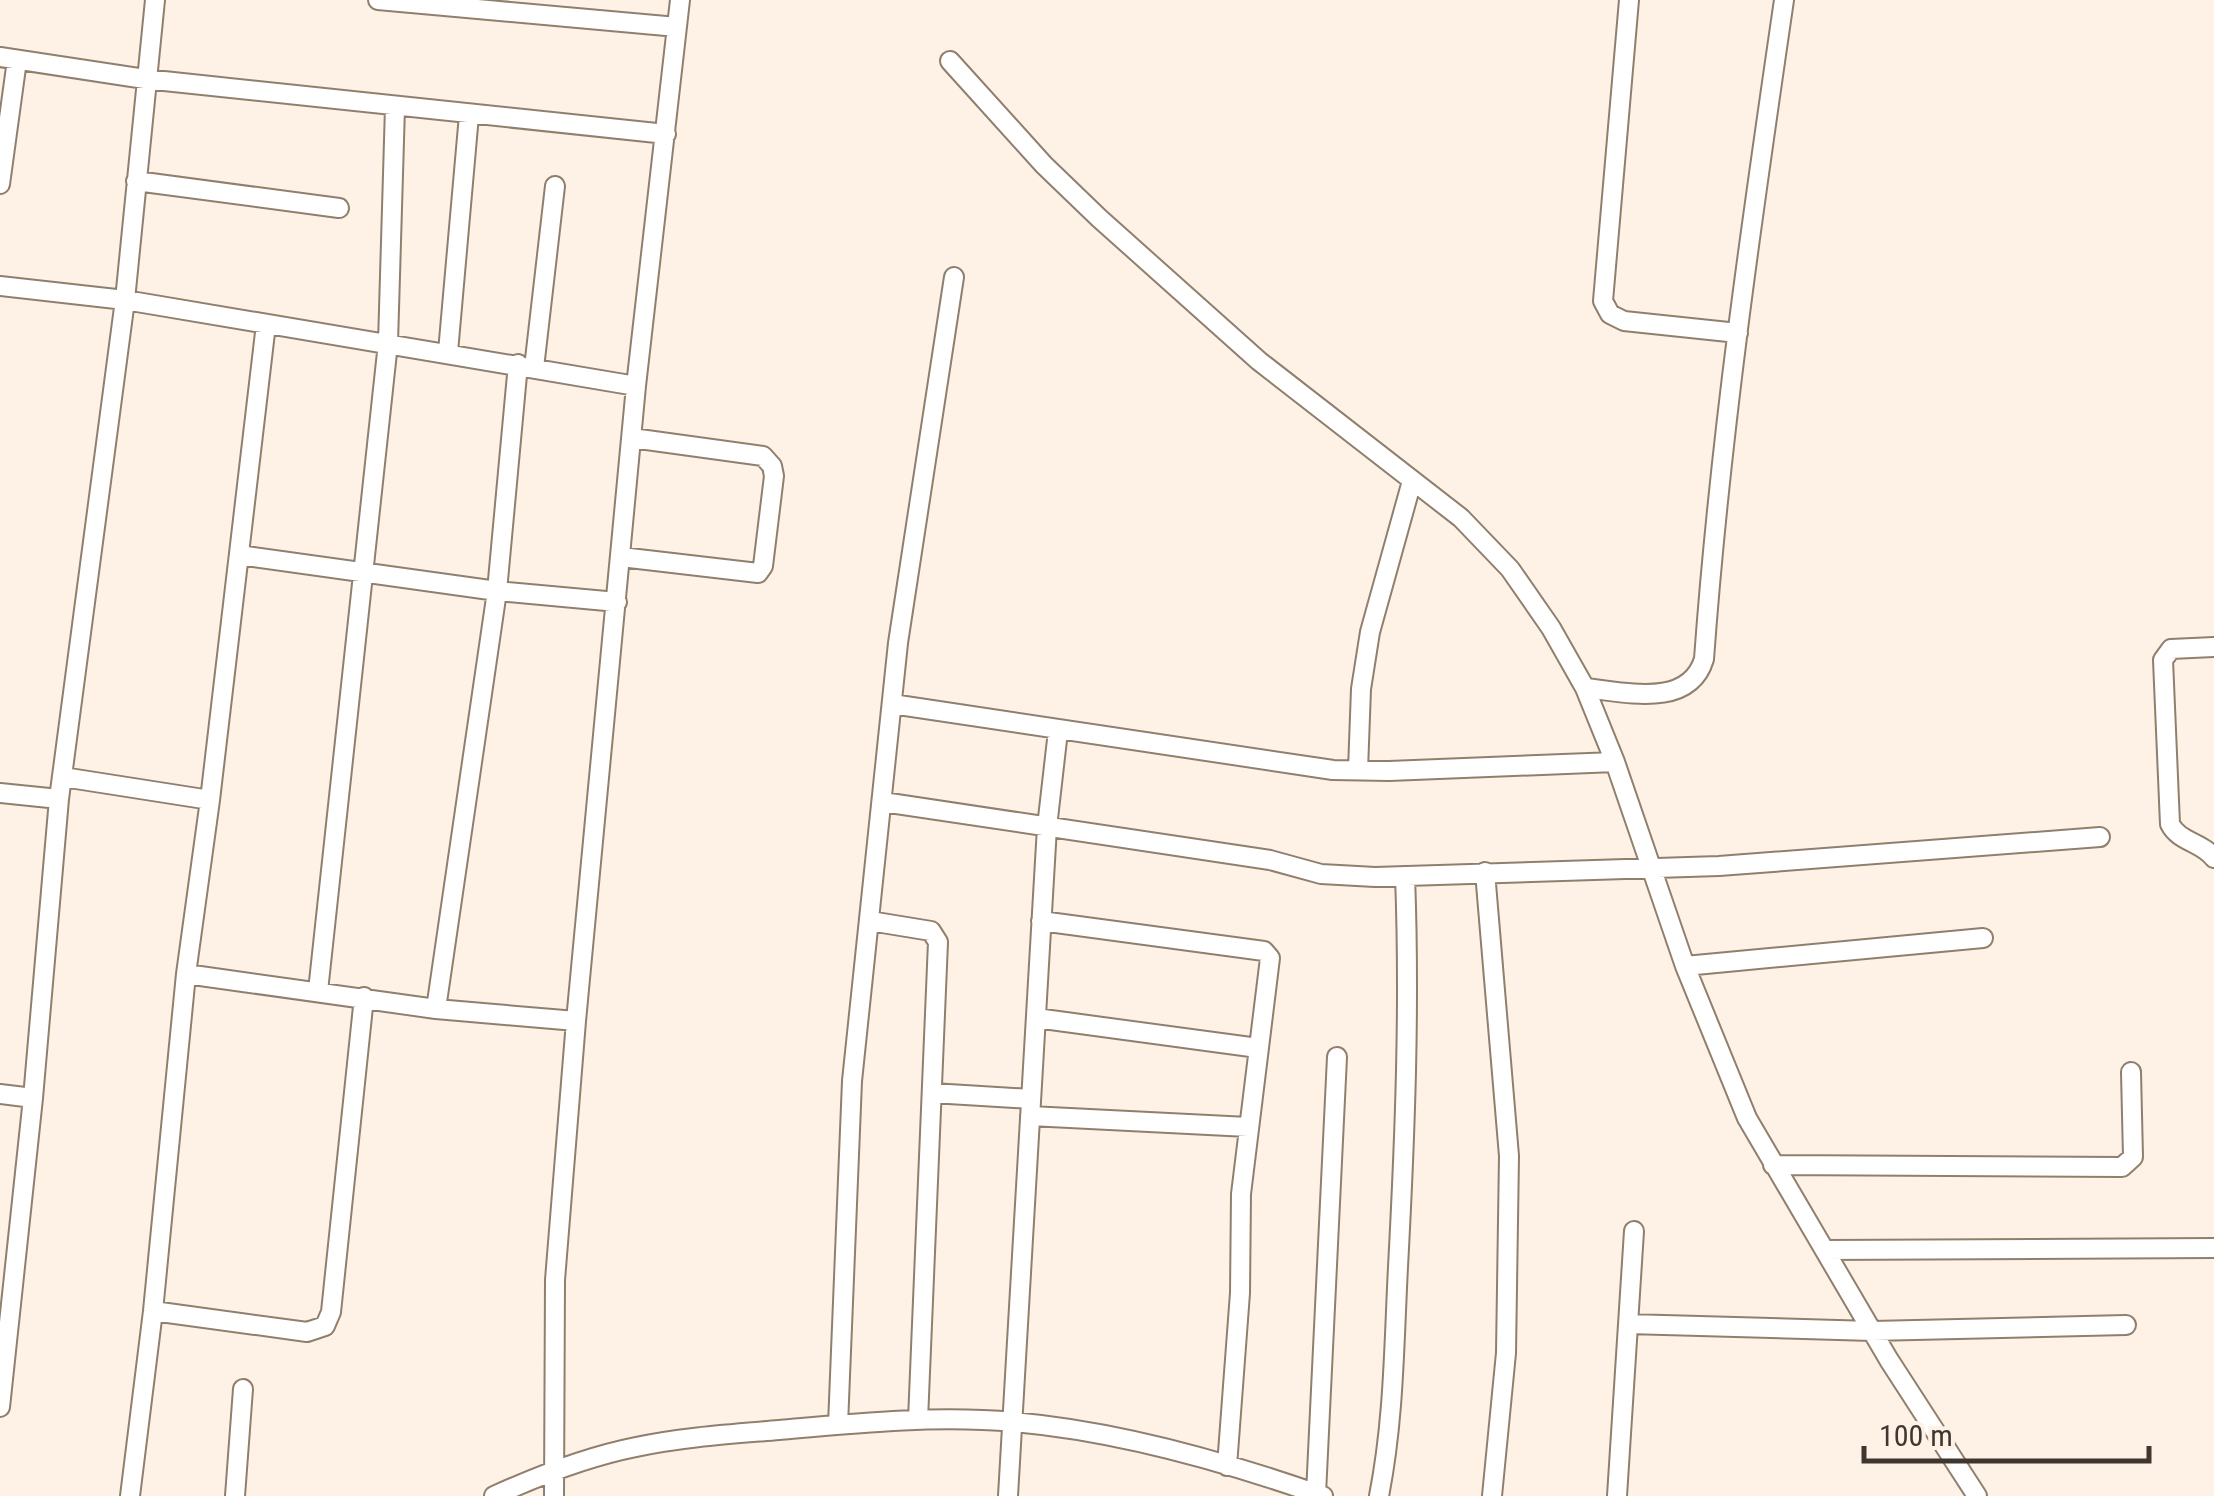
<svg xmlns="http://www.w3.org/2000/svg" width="2214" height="1496" viewBox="0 0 2214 1496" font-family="'Roboto Condensed',sans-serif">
	<rect width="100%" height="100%" fill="#fef2e6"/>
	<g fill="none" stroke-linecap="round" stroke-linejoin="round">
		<g stroke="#907f6c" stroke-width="22">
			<path id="minor" d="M378 0 677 27
				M1629 0 1603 301 1610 314 1624 321 1738 333
				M0 57 145 79 666 134
				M950 61 1044 165 1099 218 1259 361 1461 518 1510 569 1551 628 1585 688 1615 762 1685 966 1747 1118 1889 1360 1977 1496
				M136 181 339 208
				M0 184 17 60
				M0 286 125 300 636 386
				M448 352 469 115
				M534 368 555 186
				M239 555 497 591 617 602
				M621 557 758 573 763 566 774 476 772 466 763 456 632 438
				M2214 647 2171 649 2163 660 2170 824C2179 842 2202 842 2214 858
				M1585 688C1625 692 1689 709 1704 659 1720 438 1752 219 1784 0
				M892 704 1333 770 1389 771 1615 762
				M1358 770 1361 689 1370 632 1412 481
				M63 777 210 800
				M0 793 59 799
				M883 802 1270 860 1321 874 1375 877 1719 866 2100 837
				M1485 872 1509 1156 1506 1353 1492 1496
				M870 921 931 931 938 942 918 1420
				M1041 921 1264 951 1270 958 1241 1194 1240 1293 1227 1466
				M1685 966 1983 938
				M186 974 436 1009 576 1021
				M318 991 388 343 395 107
				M436 1009 497 591 518 364
				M1036 1018 1258 1048
				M932 1093 1031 1099
				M0 1094 33 1098
				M1030 1116 1248 1127
				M1773 1165 2122 1167 2133 1157 2131 1072
				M1826 1250 2214 1248
				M153 1311 307 1332 325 1326 331 1312 364 997
				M1628 1324 1872 1331 2126 1325
				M0 1407 33 1098 59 799 125 300 155 0
				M838 1425 852 1081 898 643 954 277
				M1316 1494 1337 1057
				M130 1496 153 1311 186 974 210 800 266 324
				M235 1496 243 1389
				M494 1496C540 1475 586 1457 636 1447 683 1437 732 1434 779 1430 857 1423 936 1415 1014 1422 1118 1431 1224 1461 1323 1496
				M554 1496 555 1280 576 1021 636 386 680 0
				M1008 1496 1047 827 1058 731
				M1379 1496C1394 1420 1394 1344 1398 1267 1405 1136 1410 1006 1405 876
				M1617 1496 1634 1231"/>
		</g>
		<use href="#minor" stroke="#fff" stroke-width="18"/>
	</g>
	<path d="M1864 1446v15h285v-15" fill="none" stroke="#3f372f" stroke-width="5"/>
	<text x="1879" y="1446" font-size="30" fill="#3f372f" stroke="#fef2e6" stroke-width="8" paint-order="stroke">100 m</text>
</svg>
